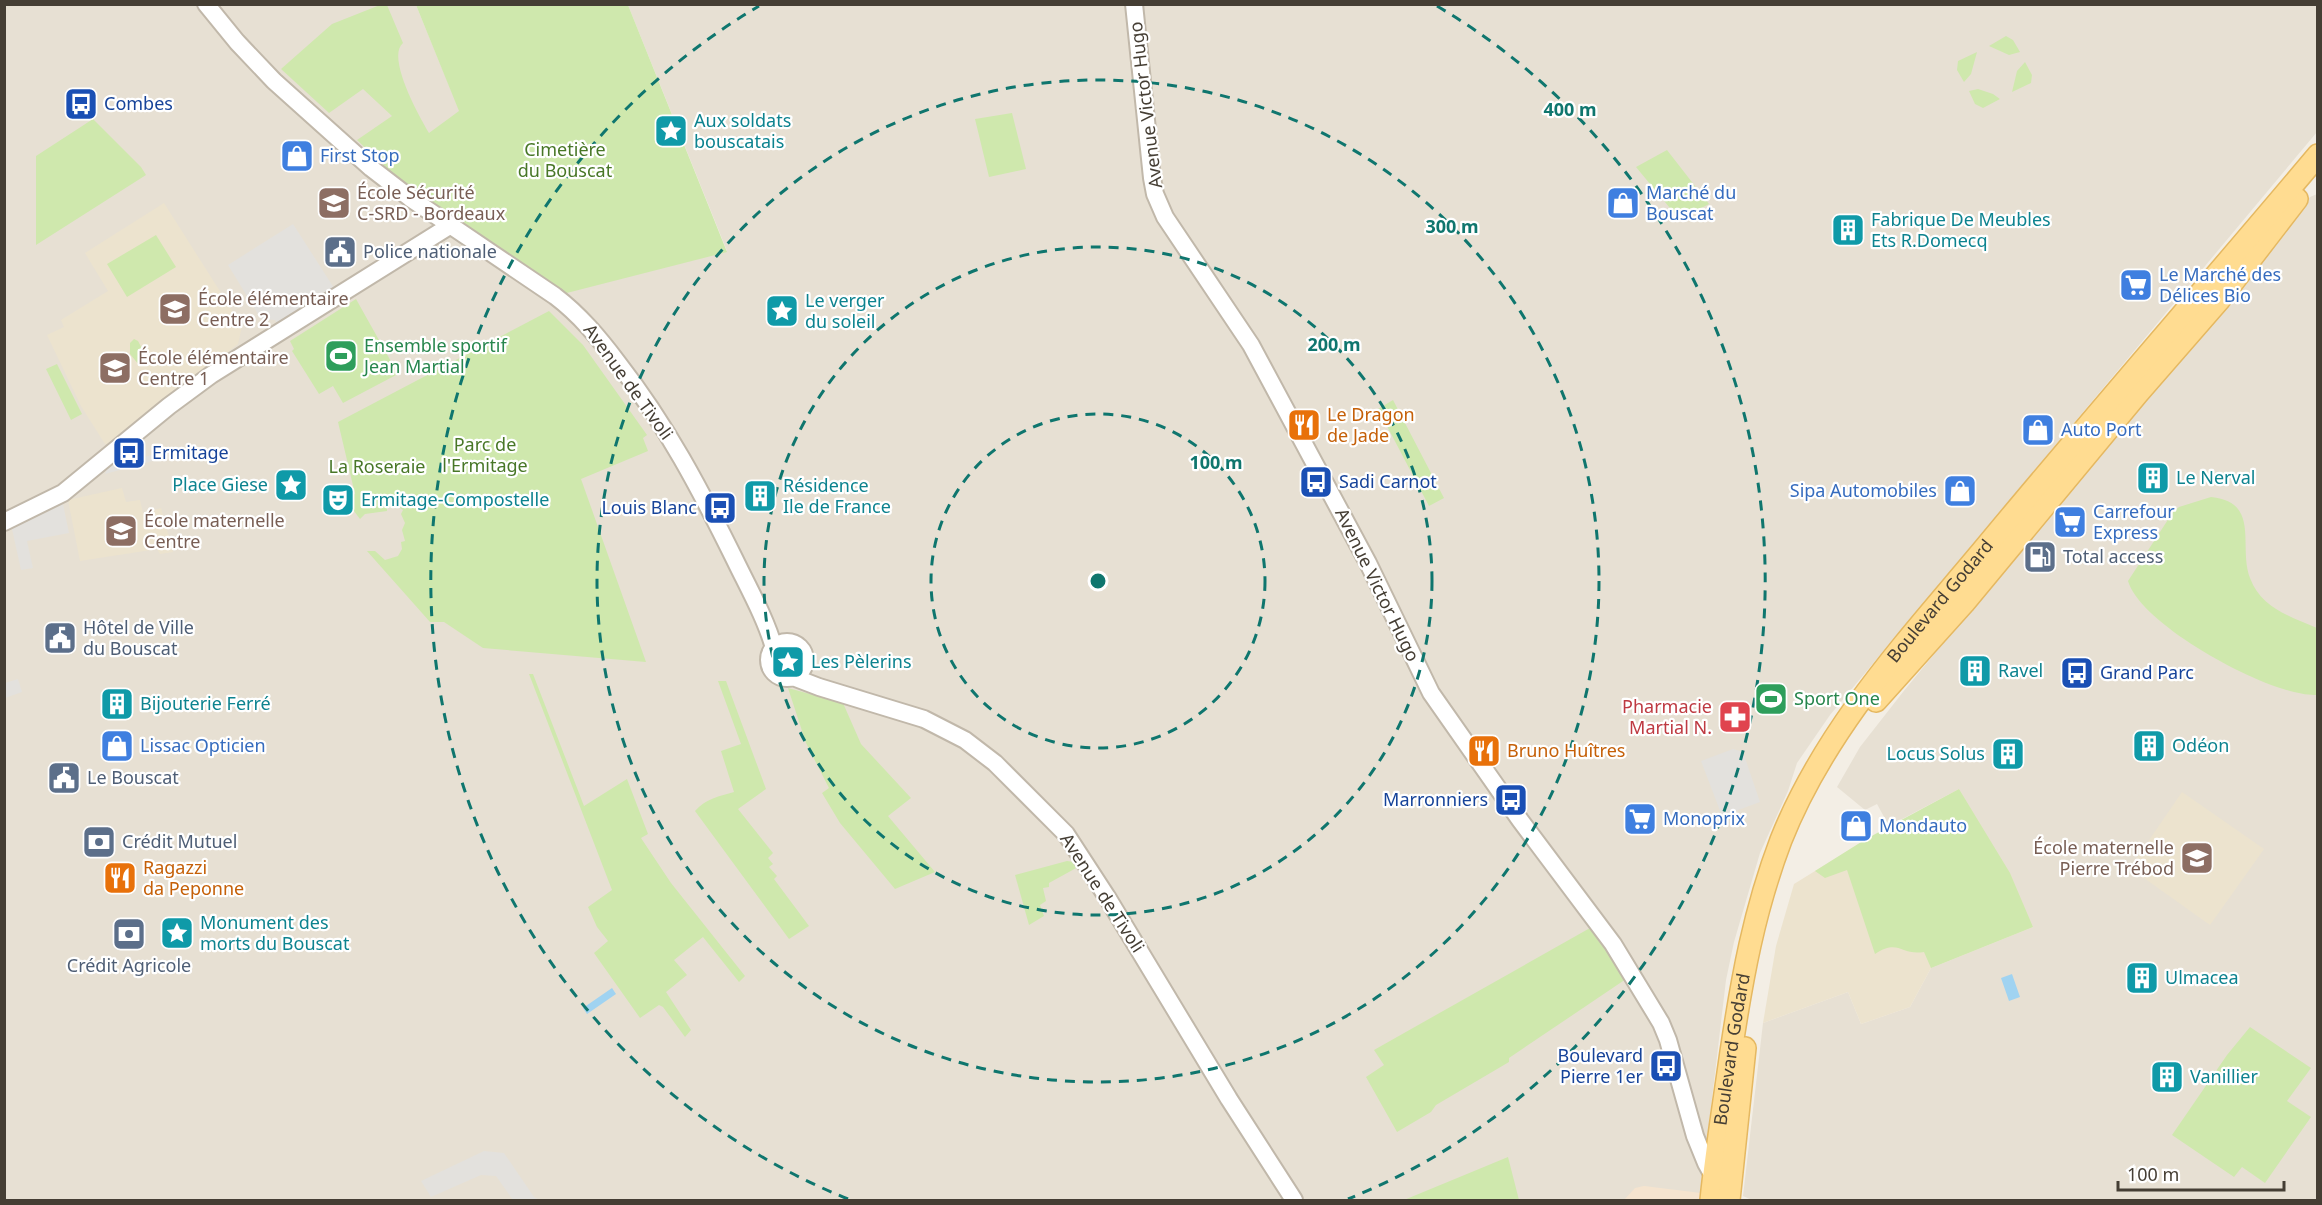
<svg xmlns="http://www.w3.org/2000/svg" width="2322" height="1205" viewBox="0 0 2322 1205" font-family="'Noto Sans',sans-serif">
	<rect width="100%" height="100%" fill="#f3eee5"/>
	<path fill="#e7e0d3" d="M5 5H416L460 112 727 251 628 5H2317V132L1830 715 1797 763 1788 791 1760 853 1734 942 1726 980 1700 1200H5Z
		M2317 194V1200H1752L1743 1196 1763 1023 1848 992 1861 1024 1910 1007 1931 968 2033 927 1959 789 1889 826 1877 804 1865 810 1837 787 1860 747 1903 692 2310 197Z"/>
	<path fill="#f5e4cf" d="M1644 1186 1701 1193 1700 1200H1624L1635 1188Z"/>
	<path fill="#ece3ce" d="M164 203 242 326 238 344 108 445 105 444 81 406 47 335 64 327 61 320 108 291 85 253Z
		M122 488 126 502 140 500 143 513 161 508 173 552 160 554 157 549 80 561 68 500Z
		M1959 789 2010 873 2033 927 1931 968 1910 1007 1861 1024 1848 992 1763 1023 1776 946 1794 884 1862 842Z
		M2182 792 2264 849 2210 925 2130 868Z"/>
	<path fill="#cfe8ad" d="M380 5H387L403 43C386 57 419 116 429 133L459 111 416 5H628L727 252 555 296 377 173 383 165 357 140 392 116 363 89 329 113 281 69 332 24Z
		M2006 36 2013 40 2020 52 2009 55 1989 46Z
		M1977 52 1971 74 1964 82 1957 70 1958 61Z
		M2025 62 2032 75 2031 83 2012 92 2017 71Z
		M1978 89 1993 94 2000 99 1983 108 1975 104 1969 91Z
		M1012 113 1026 169 989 177 975 119Z
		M93 119 141 167 146 175 36 245V156Z
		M1667 150 1709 204 1686 216 1674 213 1636 167Z
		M156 235 176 267 127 297 107 264Z
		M356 299 398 374 343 403 333 386 319 394 292 351 294 349 290 341Z
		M549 311 583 345 647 435 643 438 648 451 581 479 646 662 483 648 444 622H430L367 551H375L385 560 398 556 402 549 401 542 405 541 402 530 405 523 401 514 403 510 397 506 387 508V511L365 514 360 519 348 503 351 502 350 496 355 494 338 422Z
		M134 339 138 341 147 358 148 360 144 365H139L130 354V343Z
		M57 364 82 414 71 420 46 369Z
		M1393 400 1444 498 1429 506 1378 409Z
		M2211 497C2261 502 2238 546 2250 578 2261 608 2291 617 2317 628L2316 695C2272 697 2141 626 2128 581L2173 512 2179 507Z
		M529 674H533L584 806 627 779 648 834 641 838 671 883 745 976 739 982 703 937 674 960 687 975 666 992 691 1030 685 1037 663 1007 659 1005 640 1018 594 953 608 941 597 927 588 907 612 890Z
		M718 681H726L766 789 738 809 773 853 768 858 773 864 769 867 777 876 774 879 809 926 789 939 695 811C705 799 720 796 734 792L721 751 741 744Z
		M788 688 843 703 861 744 911 798 888 816 935 872 895 889 840 823 822 793 829 788 806 743Z
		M1959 789 2010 873 2033 927 1931 968 1924 952C1901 956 1899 938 1875 954L1847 870 1825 878 1815 871 1866 839Z
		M1067 861 1074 862 1078 867 1049 883V887L1043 888 1046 901 1040 905 1044 916 1029 925 1015 875Z
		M1590 928 1611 954 1626 979 1509 1058V1062L1436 1105 1431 1112 1397 1132 1366 1077 1384 1065 1374 1050Z
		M2250 1027 2311 1068 2287 1101 2311 1117 2265 1183 2242 1167 2234 1177 2172 1135 2227 1055Z
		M1508 1157 1519 1200H1404Z"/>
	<path fill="#e3e1dd" d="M293 224 334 288 278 324 275 320 261 319 228 265Z
		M166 451 164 458 105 474 108 467Z
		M63 504 69 533 27 541 33 568 21 570 12 529Z
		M18 679 22 692 5 698V683Z
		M1733 749 1743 752 1760 802 1722 816 1701 761Z
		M484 1151 504 1153 534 1197 539 1200H513L496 1176 481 1175 431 1197 421 1181Z"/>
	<path fill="#a0d3f1" d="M2012 974 2020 997 2009 1001 2001 978Z
		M612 988 616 994 587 1014 583 1008Z"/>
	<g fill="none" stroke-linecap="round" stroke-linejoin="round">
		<g stroke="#c1b8aa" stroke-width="20">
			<path id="tertiary" d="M206 4 237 42 274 81 371 168 410 198 555 296C580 315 599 338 618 363 667 426 700 489 735 560 748 587 766 619 774 648
				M1134 4 1152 178 1155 194 1165 217 1251 345 1368 563 1431 693 1520 820 1613 944 1661 1023 1668 1040 1695 1136 1706 1163 1715 1179
				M4 522 63 493 169 406 211 375 451 225
				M769 660a18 18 0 1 1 36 0a18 18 0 1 1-36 0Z
				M793 677 819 687 924 719 965 740 995 763 1066 834 1107 897 1229 1099 1294 1200"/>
		</g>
		<g stroke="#e5b861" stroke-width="24">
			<g id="primary">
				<path d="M1876 701 1964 603 2139 392 2220 299 2297 199"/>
				<path id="s1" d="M1711 1200C1716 1151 1724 1102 1731 1052 1742 978 1754 911 1781 840 1825 729 1907 641 1983 550 2093 417 2207 287 2318 155"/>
				<path d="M1729 1200 1745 1048"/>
			</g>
		</g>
		<use href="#tertiary" stroke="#fff" stroke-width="16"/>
		<use href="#primary" stroke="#ffdc91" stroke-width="21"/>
	</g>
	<g fill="none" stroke="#0f766e" stroke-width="3" stroke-dasharray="10 8">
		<circle cx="1098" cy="581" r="167"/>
		<circle cx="1098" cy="581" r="334"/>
		<circle cx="1098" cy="581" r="501"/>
		<path d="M848 1199A667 667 0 0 1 759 6M1437 6A667 667 0 0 1 1348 1199"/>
	</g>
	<defs>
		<g id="bus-square" transform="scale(1.725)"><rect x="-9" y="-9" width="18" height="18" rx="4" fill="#1a4fb4" stroke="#fff"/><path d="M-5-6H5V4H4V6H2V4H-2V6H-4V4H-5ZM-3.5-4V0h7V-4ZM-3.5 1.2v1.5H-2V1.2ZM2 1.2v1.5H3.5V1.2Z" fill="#fff"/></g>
		<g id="sight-square" transform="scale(1.725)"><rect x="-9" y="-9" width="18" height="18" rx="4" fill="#0f9aa8" stroke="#fff"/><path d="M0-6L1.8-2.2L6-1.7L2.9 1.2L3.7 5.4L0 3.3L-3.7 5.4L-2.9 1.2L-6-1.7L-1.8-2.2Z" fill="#fff"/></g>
		<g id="shop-square" transform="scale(1.725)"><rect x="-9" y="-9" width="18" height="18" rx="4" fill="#3f7fe0" stroke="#fff"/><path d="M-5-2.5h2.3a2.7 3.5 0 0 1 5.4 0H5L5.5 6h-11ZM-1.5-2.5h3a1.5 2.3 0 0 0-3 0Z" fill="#fff"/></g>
		<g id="university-square" transform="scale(1.725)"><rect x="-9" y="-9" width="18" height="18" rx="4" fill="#8d6e63" stroke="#fff"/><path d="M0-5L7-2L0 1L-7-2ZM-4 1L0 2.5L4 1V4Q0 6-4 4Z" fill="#fff"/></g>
		<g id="building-square" transform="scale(1.725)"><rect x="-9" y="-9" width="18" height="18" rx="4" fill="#0f9aa8" stroke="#fff"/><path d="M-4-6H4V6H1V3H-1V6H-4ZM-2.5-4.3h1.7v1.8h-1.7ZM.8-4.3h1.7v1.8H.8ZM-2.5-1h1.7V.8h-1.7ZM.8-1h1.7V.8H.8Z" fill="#fff"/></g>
		<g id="civic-square" transform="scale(1.725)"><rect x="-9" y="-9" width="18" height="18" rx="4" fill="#5c6f8a" stroke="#fff"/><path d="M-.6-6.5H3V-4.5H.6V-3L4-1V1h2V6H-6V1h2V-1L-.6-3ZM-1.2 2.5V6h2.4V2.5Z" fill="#fff"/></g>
		<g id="supermarket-square" transform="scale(1.725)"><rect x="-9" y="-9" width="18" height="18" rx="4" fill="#3f7fe0" stroke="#fff"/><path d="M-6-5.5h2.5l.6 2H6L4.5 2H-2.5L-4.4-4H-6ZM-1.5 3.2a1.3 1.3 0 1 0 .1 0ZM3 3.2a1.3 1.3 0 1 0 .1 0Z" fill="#fff"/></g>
		<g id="school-square" transform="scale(1.725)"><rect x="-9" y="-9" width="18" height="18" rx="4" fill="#8d6e63" stroke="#fff"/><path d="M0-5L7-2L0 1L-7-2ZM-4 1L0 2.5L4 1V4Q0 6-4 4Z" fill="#fff"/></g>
		<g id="stadium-square" transform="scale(1.725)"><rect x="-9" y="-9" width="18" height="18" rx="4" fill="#2e9e5b" stroke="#fff"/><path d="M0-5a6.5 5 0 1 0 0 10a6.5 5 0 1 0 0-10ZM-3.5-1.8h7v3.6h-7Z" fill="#fff"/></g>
		<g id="restaurant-square" transform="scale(1.725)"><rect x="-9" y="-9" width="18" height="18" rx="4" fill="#e8710a" stroke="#fff"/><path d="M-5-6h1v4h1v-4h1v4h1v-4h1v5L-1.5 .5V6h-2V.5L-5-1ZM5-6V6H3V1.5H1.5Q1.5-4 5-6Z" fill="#fff"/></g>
		<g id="theatre-square" transform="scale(1.725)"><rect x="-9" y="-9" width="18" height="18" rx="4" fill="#0f9aa8" stroke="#fff"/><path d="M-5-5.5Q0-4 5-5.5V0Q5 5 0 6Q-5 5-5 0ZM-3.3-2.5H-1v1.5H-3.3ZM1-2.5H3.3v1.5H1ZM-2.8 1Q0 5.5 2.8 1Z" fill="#fff"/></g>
		<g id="fuel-square" transform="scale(1.725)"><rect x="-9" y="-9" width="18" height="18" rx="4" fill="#5c6f8a" stroke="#fff"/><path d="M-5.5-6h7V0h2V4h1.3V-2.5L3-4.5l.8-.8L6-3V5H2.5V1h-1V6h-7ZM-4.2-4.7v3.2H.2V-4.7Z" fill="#fff"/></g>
		<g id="pharmacy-square" transform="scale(1.725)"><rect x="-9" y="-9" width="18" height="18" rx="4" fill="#e0444e" stroke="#fff"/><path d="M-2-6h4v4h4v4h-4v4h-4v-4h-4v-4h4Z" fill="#fff"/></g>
		<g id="bank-square" transform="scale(1.725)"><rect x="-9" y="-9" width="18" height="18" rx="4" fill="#5c6f8a" stroke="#fff"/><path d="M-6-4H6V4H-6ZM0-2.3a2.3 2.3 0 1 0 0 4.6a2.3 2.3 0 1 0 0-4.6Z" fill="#fff"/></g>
	</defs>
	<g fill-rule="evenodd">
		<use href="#bus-square" x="81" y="104"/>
		<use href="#sight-square" x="671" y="131"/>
		<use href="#shop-square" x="297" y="156"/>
		<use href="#university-square" x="334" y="203"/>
		<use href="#shop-square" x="1623" y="203"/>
		<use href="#building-square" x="1848" y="230"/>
		<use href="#civic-square" x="340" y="252"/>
		<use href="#supermarket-square" x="2136" y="285"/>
		<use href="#school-square" x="175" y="309"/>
		<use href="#sight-square" x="782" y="311"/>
		<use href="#stadium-square" x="341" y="356"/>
		<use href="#school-square" x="115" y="368"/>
		<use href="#restaurant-square" x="1304" y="425"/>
		<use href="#shop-square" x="2038" y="430"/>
		<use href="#bus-square" x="129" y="453"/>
		<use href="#building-square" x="2153" y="478"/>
		<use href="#bus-square" x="1316" y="482"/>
		<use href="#sight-square" x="291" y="485"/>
		<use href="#shop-square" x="1960" y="491"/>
		<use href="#building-square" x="760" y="496"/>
		<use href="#theatre-square" x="338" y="500"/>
		<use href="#bus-square" x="720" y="508"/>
		<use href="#supermarket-square" x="2070" y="522"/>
		<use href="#school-square" x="121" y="531"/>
		<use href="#fuel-square" x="2040" y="557"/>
		<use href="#civic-square" x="60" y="638"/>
		<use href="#sight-square" x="788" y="662"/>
		<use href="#building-square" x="1975" y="671"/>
		<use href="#bus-square" x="2077" y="673"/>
		<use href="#stadium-square" x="1771" y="699"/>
		<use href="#building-square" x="117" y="704"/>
		<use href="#pharmacy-square" x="1735" y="717"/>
		<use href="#shop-square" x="117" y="746"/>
		<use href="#building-square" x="2149" y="746"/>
		<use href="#restaurant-square" x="1484" y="751"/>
		<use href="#building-square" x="2008" y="754"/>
		<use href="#civic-square" x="64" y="778"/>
		<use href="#bus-square" x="1511" y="800"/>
		<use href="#supermarket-square" x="1640" y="819"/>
		<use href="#shop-square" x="1856" y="826"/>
		<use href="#bank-square" x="99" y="842"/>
		<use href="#school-square" x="2197" y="858"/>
		<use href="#restaurant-square" x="120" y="878"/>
		<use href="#sight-square" x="177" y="933"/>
		<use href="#bank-square" x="129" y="934"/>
		<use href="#building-square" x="2142" y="978"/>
		<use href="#bus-square" x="1666" y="1066"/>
		<use href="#building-square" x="2167" y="1077"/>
	</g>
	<g text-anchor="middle" stroke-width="4.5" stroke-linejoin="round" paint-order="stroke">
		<g font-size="18" fill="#164399" stroke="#fff" text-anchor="start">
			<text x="104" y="110">Combes</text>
			<text x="152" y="459">Ermitage</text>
			<text x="1339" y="488">Sadi Carnot</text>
			<text x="697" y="514" text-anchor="end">Louis Blanc</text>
			<text x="2100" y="679">Grand Parc</text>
			<text x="1488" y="806" text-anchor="end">Marronniers</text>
			<text x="1643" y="1062" text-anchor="end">Boulevard<tspan x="1643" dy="21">Pierre 1er</tspan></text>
		</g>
		<g font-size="18" fill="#453e34" stroke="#fff">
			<text transform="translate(1146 105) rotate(-97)" y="6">Avenue Victor Hugo</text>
			<text transform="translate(628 382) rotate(54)" y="6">Avenue de Tivoli</text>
			<text transform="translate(1377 585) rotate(64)" y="6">Avenue Victor Hugo</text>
			<text dy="6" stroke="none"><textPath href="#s1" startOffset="656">Boulevard Godard</textPath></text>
			<text transform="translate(1102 893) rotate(57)" y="6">Avenue de Tivoli</text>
			<text dy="6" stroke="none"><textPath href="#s1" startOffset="152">Boulevard Godard</textPath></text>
		</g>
		<g font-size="18" fill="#0d838f" stroke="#fff" text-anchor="start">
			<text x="694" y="127">Aux soldats<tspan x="694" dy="21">bouscatais</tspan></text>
			<text x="1871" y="226">Fabrique De Meubles<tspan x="1871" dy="21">Ets R.Domecq</tspan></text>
			<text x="805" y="307">Le verger<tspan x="805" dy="21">du soleil</tspan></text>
			<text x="2176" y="484">Le Nerval</text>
			<text x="268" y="491" text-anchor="end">Place Giese</text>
			<text x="783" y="492">Résidence<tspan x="783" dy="21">Ile de France</tspan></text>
			<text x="361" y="506">Ermitage-Compostelle</text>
			<text x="811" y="668">Les Pèlerins</text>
			<text x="1998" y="677">Ravel</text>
			<text x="140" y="710">Bijouterie Ferré</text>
			<text x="2172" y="752">Odéon</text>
			<text x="1985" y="760" text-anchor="end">Locus Solus</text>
			<text x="200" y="929">Monument des<tspan x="200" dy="21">morts du Bouscat</tspan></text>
			<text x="2165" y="984">Ulmacea</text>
			<text x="2190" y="1083">Vanillier</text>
		</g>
		<g font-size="18" fill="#487727" stroke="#fff">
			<text x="565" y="156">Cimetière<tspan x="565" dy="21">du Bouscat</tspan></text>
			<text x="485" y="451">Parc de<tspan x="485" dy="21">l'Ermitage</tspan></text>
			<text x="377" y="473">La Roseraie</text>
		</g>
		<g font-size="18" fill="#366cbe" stroke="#fff" text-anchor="start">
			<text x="320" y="162">First Stop</text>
			<text x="1646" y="199">Marché du<tspan x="1646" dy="21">Bouscat</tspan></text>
			<text x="2159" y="281">Le Marché des<tspan x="2159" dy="21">Délices Bio</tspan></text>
			<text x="2061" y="436">Auto Port</text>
			<text x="1937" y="497" text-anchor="end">Sipa Automobiles</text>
			<text x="2093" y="518">Carrefour<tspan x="2093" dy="21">Express</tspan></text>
			<text x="140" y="752">Lissac Opticien</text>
			<text x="1663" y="825">Monoprix</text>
			<text x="1879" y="832">Mondauto</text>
		</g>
		<g font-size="18" fill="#785e54" stroke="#fff" text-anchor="start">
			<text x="357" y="199">École Sécurité<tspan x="357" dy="21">C-SRD - Bordeaux</tspan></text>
			<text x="198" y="305">École élémentaire<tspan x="198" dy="21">Centre 2</tspan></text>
			<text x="138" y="364">École élémentaire<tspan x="138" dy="21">Centre 1</tspan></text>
			<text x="144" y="527">École maternelle<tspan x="144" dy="21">Centre</tspan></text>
			<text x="2174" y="854" text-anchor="end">École maternelle<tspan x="2174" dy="21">Pierre Trébod</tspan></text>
		</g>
		<g font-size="18" fill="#4e5e75" stroke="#fff" text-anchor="start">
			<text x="363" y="258">Police nationale</text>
			<text x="2063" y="563">Total access</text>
			<text x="83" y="634">Hôtel de Ville<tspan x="83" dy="21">du Bouscat</tspan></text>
			<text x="87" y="784">Le Bouscat</text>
			<text x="122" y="848">Crédit Mutuel</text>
			<text x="129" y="972" text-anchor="middle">Crédit Agricole</text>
		</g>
		<g font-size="18" fill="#27864d" stroke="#fff" text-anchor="start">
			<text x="364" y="352">Ensemble sportif<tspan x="364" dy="21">Jean Martial</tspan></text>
			<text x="1794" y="705">Sport One</text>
		</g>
		<g font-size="18" fill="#c56008" stroke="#fff" text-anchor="start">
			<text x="1327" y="421">Le Dragon<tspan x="1327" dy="21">de Jade</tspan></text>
			<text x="1507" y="757">Bruno Huîtres</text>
			<text x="143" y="874">Ragazzi<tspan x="143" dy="21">da Peponne</tspan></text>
		</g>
		<g font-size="18" fill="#be3a42" stroke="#fff" text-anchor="end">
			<text x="1712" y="713">Pharmacie<tspan x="1712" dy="21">Martial N.</tspan></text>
		</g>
	</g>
	<circle cx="1098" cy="581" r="9" fill="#0f766e" stroke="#fff" stroke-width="3"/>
	<g font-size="18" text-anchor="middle" font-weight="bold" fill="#0f766e" stroke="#fff" stroke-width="4.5" stroke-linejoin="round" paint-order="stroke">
		<text x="1570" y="116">400 m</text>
		<text x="1452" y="233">300 m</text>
		<text x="1334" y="351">200 m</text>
		<text x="1216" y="469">100 m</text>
	</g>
	<rect width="2322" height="1205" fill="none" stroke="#453e34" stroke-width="12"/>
	<path d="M2118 1181v9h166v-9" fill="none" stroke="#453e34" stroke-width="3"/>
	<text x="2127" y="1181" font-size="18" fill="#453e34" stroke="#ffffff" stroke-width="4.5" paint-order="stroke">100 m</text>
</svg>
